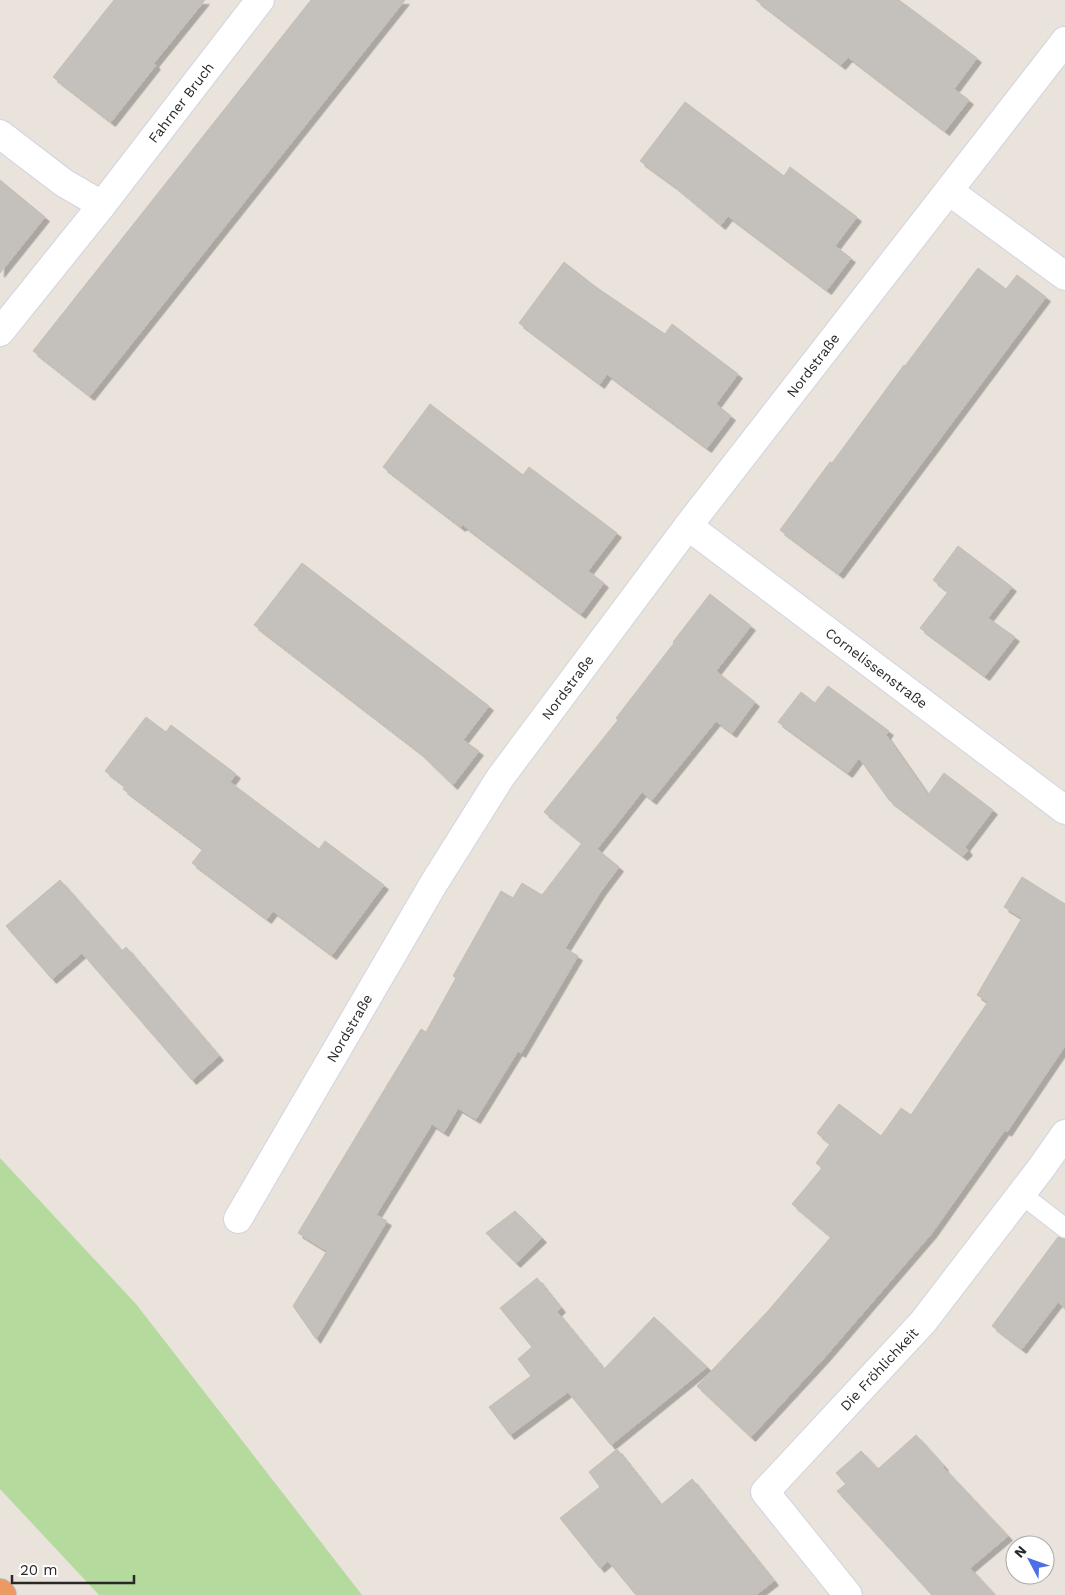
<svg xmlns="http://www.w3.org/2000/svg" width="1065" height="1595" viewBox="0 0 1065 1595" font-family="'Work Sans',sans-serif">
	<defs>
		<filter id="shadow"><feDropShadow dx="4.5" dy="4.5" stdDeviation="0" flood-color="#0004"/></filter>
	</defs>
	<rect width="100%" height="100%" fill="#e9e3db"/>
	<path fill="#b4da9e" d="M0 1158 136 1304 362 1595H99L0 1489Z"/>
	<path fill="#c4c0bb" stroke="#c4beb6" filter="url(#shadow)" d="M114 0H205L154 63 156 65 111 122 53 77Z
		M311 0H405L90 396 33 351Z
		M756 0H899L977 58 954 89 969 100 945 131 848 57 841 65Z
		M685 102 784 176 790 167 857 217 835 246 851 258 827 290 728 216 721 225 673 185 640 161Z
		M0 180 45 217 0 273Z
		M564 262 596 287 665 334 672 324 738 374 716 404 731 416 707 448 607 374 600 384 519 323Z
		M978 268 1006 289 1017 275 1046 297 839 574 780 530 830 462 832 463 904 365 905 366Z
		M430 404 523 475 529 467 617 533 588 571 604 583 581 614 463 525 461 527 383 467Z
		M958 546 1012 587 988 618 1015 637 985 676 920 628 948 592 933 580Z
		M302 563 489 706 463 740 479 751 453 785 418 751 254 625Z
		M710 594 751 626 716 671 755 702 732 733 716 721 652 800 642 792 597 849 619 867 601 891 565 948 578 956 521 1053 518 1051 476 1119 458 1108 444 1132 432 1124 376 1215 387 1221 316 1339 293 1306 327 1251 298 1233 421 1029 426 1032 456 978 453 976 501 891 513 898 522 883 542 895 582 843 544 812 618 720 616 718 674 643 673 642Z
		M828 686 889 731 886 735 928 795 944 773 993 810 965 847 968 851 963 856 889 800 859 758 848 773 778 722 801 692 815 703Z
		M146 717 166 732 171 725 236 774 230 782 319 849 325 841 384 885 332 955 273 911 267 919 192 863 203 849 123 789 125 786 105 771Z
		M1022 877 1065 904V1046L1007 1132 1005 1130 932 1233 825 1357 751 1437 697 1386 768 1311 831 1237 792 1204 822 1168 816 1163 830 1144 817 1133 839 1104 881 1136 901 1108 911 1115 988 1002 977 995 1022 918 1004 907Z
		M60 880 122 951 126 947 219 1056 192 1080 82 953 52 979 6 926Z
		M515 1211 542 1238 516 1263 486 1233Z
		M1058 1237 1065 1239V1308L1058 1302 1022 1349 992 1326Z
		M537 1278 561 1308 557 1312 604 1369 654 1317 707 1367 611 1445 568 1392 510 1435 489 1407 531 1376 518 1359 532 1347 500 1308Z
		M916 1435 944 1466 943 1467 1008 1536 970 1568 995 1595H932L837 1491 846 1484 836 1473 861 1451 878 1469Z
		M617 1449 661 1505 692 1479 774 1581 756 1595H636L608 1561 600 1568 560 1518 600 1487 589 1472Z"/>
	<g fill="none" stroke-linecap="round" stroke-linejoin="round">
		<g stroke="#d1d4e0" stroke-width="21">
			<path id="service" d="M1021 1194 1065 1228"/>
		</g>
		<g stroke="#d1d4e0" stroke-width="30">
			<g id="minor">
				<path id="s1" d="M0 134 64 183 102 205 260 0"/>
				<path d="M949 191 1065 276"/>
				<path d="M0 332 102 205"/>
				<path id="s2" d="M688 526 1065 810"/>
				<path id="s3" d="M238 1219 434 883 500 778 688 526 1065 41"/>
				<path id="s4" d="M848 1595 765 1492 923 1322 1042 1167 1065 1134"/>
			</g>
		</g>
		<g stroke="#c3c3c3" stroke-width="30">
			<path id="motorway" d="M0 1593 2 1595"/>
		</g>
		<use href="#service" stroke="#fff" stroke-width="19"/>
		<use href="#minor" stroke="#fff" stroke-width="28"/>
		<use href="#motorway" stroke="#eb9a64" stroke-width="28"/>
	</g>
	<g text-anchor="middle" stroke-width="5" stroke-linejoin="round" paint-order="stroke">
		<g font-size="14" fill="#282828" stroke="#fff">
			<text dy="5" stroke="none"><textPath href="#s1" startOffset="254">Fahrner Bruch</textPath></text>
			<text dy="5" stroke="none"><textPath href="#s3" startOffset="1031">Nordstraße</textPath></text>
			<text dy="5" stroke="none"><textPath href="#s2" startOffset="236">Cornelissenstraße</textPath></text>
			<text dy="5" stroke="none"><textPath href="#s3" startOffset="626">Nordstraße</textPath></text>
			<text dy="5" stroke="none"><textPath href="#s3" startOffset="221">Nordstraße</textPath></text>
			<text dy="5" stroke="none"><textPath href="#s4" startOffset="300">Die Fröhlichkeit</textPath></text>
		</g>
	</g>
	<g transform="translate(1030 1560) rotate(311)"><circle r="24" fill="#ffffff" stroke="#a9a9a9"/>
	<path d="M0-4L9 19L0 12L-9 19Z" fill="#4d6ee5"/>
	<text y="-8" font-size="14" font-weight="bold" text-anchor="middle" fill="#282828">N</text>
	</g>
	<path d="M12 1575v8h122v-8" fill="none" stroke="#282828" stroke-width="2.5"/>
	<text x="20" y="1575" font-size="15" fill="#282828" stroke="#ffffff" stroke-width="4" paint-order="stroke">20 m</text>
</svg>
